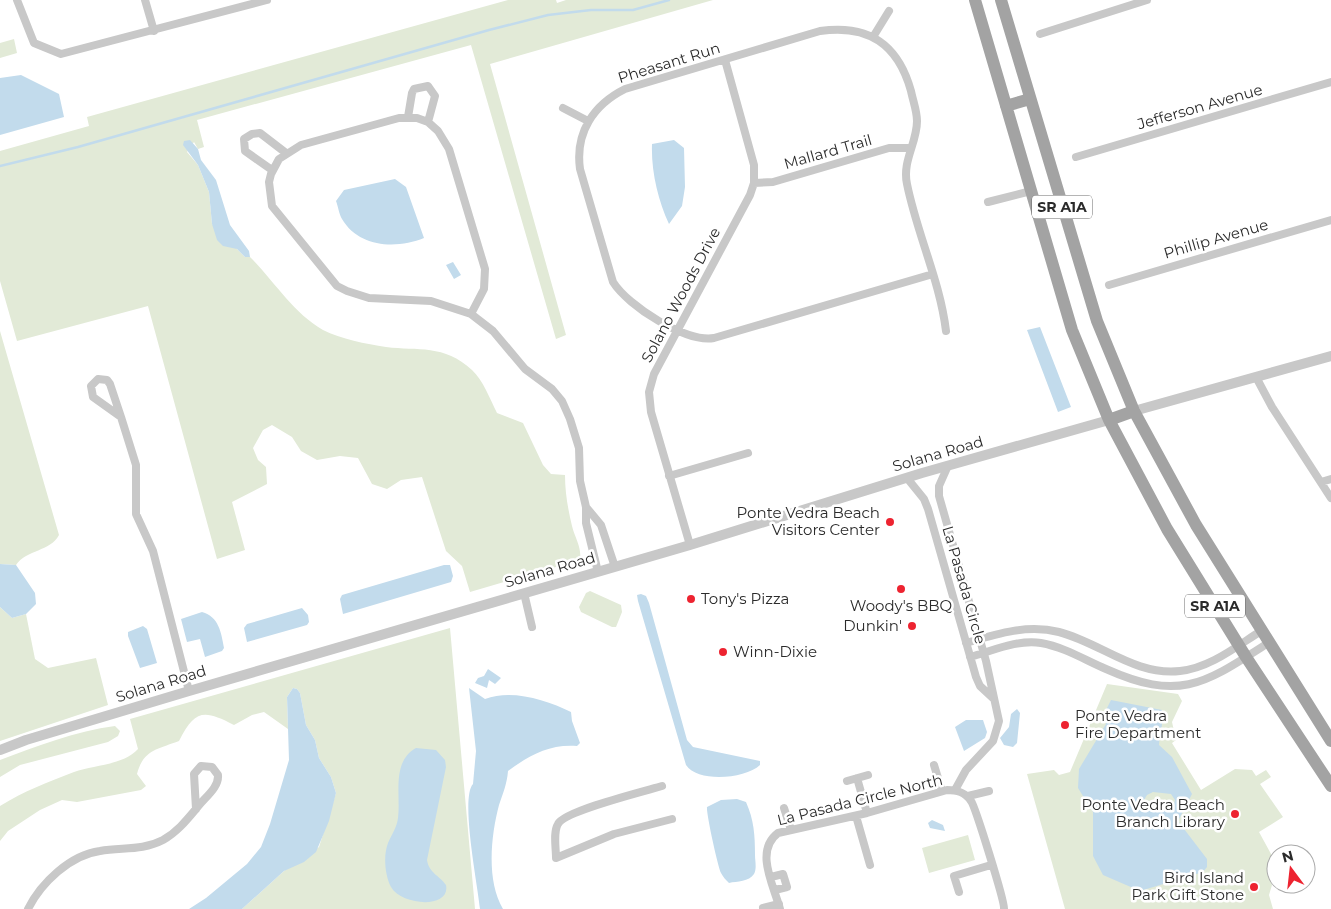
<svg xmlns="http://www.w3.org/2000/svg" width="1331" height="909" viewBox="0 0 1331 909" font-family="Montserrat,sans-serif">
	<rect width="100%" height="100%" fill="#fff"/>
	<path fill="#e2ead7" d="M508 0H556L557 3 566 0H713L490 64 566 335 556 339 471 45 197 120 204 147 198 149 194 142 187 152 198 165 209 192 212 224 245 257H250C274 281 293 313 323 330 341 339 366 344 386 347 418 351 444 344 472 370 483 380 490 399 497 413L523 423 543 465 551 474 565 475C565 493 568 509 572 526 575 538 582 548 580 560L470 592 462 566 446 551 422 477 401 480 387 489 372 484 358 458 340 456 317 460 301 451 292 437 272 425 263 430 253 448 258 460 266 467 267 484 232 502 245 550 217 559 148 306 17 341 0 281V151L89 126 87 117Z
		M14 39 17 53 0 58V43Z
		M0 331 59 535C50 552 27 549 16 565L0 564Z
		M590 591 621 605 622 612 616 627H612L581 612 579 607 586 593Z
		M0 607 12 618 26 614 35 659 48 668 96 658 108 705 0 741Z
		M450 628 475 909H242L284 871 319 847 336 793 331 777 319 758 315 740 306 725 300 693 297 689 293 688 287 697 288 729 264 712 252 715 234 725C203 709 195 710 179 741 158 749 143 750 137 774L146 786 141 790 77 802 62 800 40 810 8 831 0 841V806C24 791 48 782 74 772 94 765 124 765 138 749L130 719Z
		M1107 684 1178 694 1182 701 1172 722 1176 740 1172 743 1201 790 1235 769 1252 770 1256 776 1266 770 1271 777 1260 784 1283 817 1259 832 1276 863V877L1271 879 1272 885 1269 895 1273 909H1065L1027 774 1054 770 1059 775 1070 772Z
		M115 726 120 731 118 736 108 742 20 765 0 777V760C37 746 76 731 115 726Z
		M968 835 975 860 929 873 922 848Z"/>
	<path fill="#c2dbec" fill-rule="evenodd" d="M21 75 59 94 64 117 0 135V78Z
		M190 140 198 149 201 160 216 180 230 225 249 251 250 257H245L237 249 223 246 217 240 212 224 209 192 198 165 183 145 184 141Z
		M674 140 684 148 685 187 682 206 669 224C658 200 651 171 652 144Z
		M395 179 406 187 424 238C397 249 359 248 342 219 339 214 338 206 336 201L344 190Z
		M453 262 461 275 454 279 446 265Z
		M1040 327 1071 407 1058 412 1027 330Z
		M0 564 16 565 35 593 36 604 26 614 12 618 0 607Z
		M444 565H450L453 576 451 582 343 614 340 599 342 595Z
		M641 594 646 596 649 603 687 740 693 747 760 761V765C745 779 698 783 686 765L638 601 637 595Z
		M302 608 308 615 309 622 307 625 247 642 244 628 247 624Z
		M202 612C219 617 221 632 224 648L222 651 205 657 200 639 187 642 181 619Z
		M143 626 147 629 157 663 140 668 128 636V632Z
		M488 669 501 678 495 684 489 680 487 688 475 683 478 678 484 676Z
		M293 688 297 689 300 693 306 725 315 740 319 758 331 777 336 793 329 821 316 852 304 862 284 871 242 909H189L206 898 247 864 261 847 270 824 289 760 287 697Z
		M469 688 485 699C512 689 546 700 571 712L572 721 580 743 577 746C549 744 530 755 508 771 507 784 503 793 499 805 491 835 486 881 503 909H480C478 886 460 798 473 784L476 751Z
		M1111 700 1162 710C1164 722 1160 732 1159 745L1172 757 1192 794 1178 821 1207 859V867L1203 872 1140 891 1103 875 1093 856V812L1078 788 1079 769 1106 724 1105 712ZM1153 792 1171 794 1175 800 1174 804 1149 808 1144 800 1147 795Z
		M1017 709 1020 713 1017 743 1013 747 1004 745 1000 738 1009 727 1011 714Z
		M966 720H983L987 732 985 738 964 751 955 727Z
		M416 748 436 750 445 760 446 767 427 860C429 873 439 875 446 885 451 909 402 906 391 887 385 875 383 856 388 843 392 834 397 827 398 818 401 795 391 762 416 748Z
		M737 799 746 802C754 820 755 835 755 855 755 861 757 868 754 874 749 882 737 881 729 883 726 880 723 877 721 873 718 867 706 813 707 807L721 800Z
		M932 820 943 825 945 831 930 828 928 823Z"/>
	<g fill="none" stroke-linecap="round" stroke-linejoin="round">
		<path stroke="#c2dbec" stroke-width="2.5" d="M0 166 78 147 489 30 548 15 591 10H633L669 0"/>
		<path stroke="#c8c8c8" stroke-width="8" d="M17 0 34 43 61 54 267 0
			M145 0 154 31
			M1040 34 1147 0
			M873 37 889 11
			M563 108 588 121
			M408 117 412 93 414 89 428 86 435 96 428 122
			M1076 157 1331 82
			M272 170 245 151 244 139 252 134 260 133 286 153
			M754 183 773 182 889 148H910
			M988 202 1031 191
			M933 274 714 338C686 343 628 306 613 282L580 169C575 133 593 105 625 89L820 31C868 24 898 44 911 91 913 101 917 111 917 121 917 143 902 161 907 184 917 234 940 281 946 331
			M1109 285 1331 220
			M471 314 484 289 485 269 449 149 438 131 428 122 417 118H399L301 145 279 159 271 174 269 182 272 206 337 286 347 291 369 298 431 301 471 314 493 331 525 369 552 389 562 401 570 419 579 448 580 481 586 507V523L598 572
			M1256 377 1272 407 1331 498
			M98 379 107 380 110 384 121 417 93 397 91 386Z
			M121 417 136 465V514L153 551 189 691
			M947 468 939 486V496L986 661 999 721 993 741 966 770 955 790
			M669 476 748 453
			M907 478 924 499 928 509 976 677 980 686 994 699
			M1321 482 1331 479
			M586 507 601 525 615 567
			M690 545 651 412 649 392 654 374 750 195 754 183V165L725 60
			M524 593 532 627
			M966 643C996 634 1027 624 1059 632 1101 643 1135 676 1180 671 1210 668 1237 646 1261 631
			M970 657C992 651 1018 639 1041 643 1064 647 1085 660 1106 669 1180 702 1204 684 1268 643
			M934 765 942 791
			M857 778 867 813
			M847 781 868 775
			M662 786C645 791 564 811 558 824 553 832 556 848 556 858L614 834 672 819
			M968 796 989 791
			M784 808 791 830
			M856 816 870 865
			M771 877 783 874 787 887 775 890
			M959 892 954 876 991 865
			M763 908 779 904
			M28 909C41 883 70 855 100 851 122 847 142 851 163 840 179 831 189 817 201 803 208 795 219 786 218 775L212 767 201 766 194 774 196 809
			M780 909C774 886 754 851 778 833L867 813 947 790C957 790 965 792 971 801 975 806 1005 902 1004 909"/>
		<path stroke="#c8c8c8" stroke-width="10" d="M1134 411 1331 356
			M0 750 26 740 189 691 690 545 922 473 1109 420"/>
		<path stroke="#a3a3a3" stroke-width="12" d="M975 0 1072 330 1109 420 1167 529 1246 657 1331 786
			M1001 0 1097 321 1134 411 1196 525 1331 741
			M1006 106 1030 99
			M1109 420 1134 411"/>
	</g>
	<g fill="#ed2330" stroke="#fff" stroke-width="2">
		<circle cx="890" cy="522" r="5"/>
		<circle cx="901" cy="589" r="5"/>
		<circle cx="691" cy="599" r="5"/>
		<circle cx="912" cy="626" r="5"/>
		<circle cx="723" cy="652" r="5"/>
		<circle cx="1065" cy="725" r="5"/>
		<circle cx="1235" cy="814" r="5"/>
		<circle cx="1254" cy="887" r="5"/>
	</g>
	<g text-anchor="middle" stroke-width="5" stroke-linejoin="round" paint-order="stroke">
		<g fill="#fff" stroke="#6b6b6b" stroke-width="1">
			<rect x="1032" y="195.5" width="60" height="23" rx="4"/>
			<rect x="1185" y="594.5" width="60" height="23" rx="4"/>
		</g>
		<g font-size="14" font-weight="bold" fill="#2b2b2b">
			<text x="1062" y="212">SR A1A</text>
			<text x="1215" y="611">SR A1A</text>
		</g>
		<g font-size="15" fill="#2b2b2b" stroke="#fff">
			<text transform="translate(669 63) rotate(-17)" y="5">Pheasant Run</text>
			<text transform="translate(1200 107) rotate(-16)" y="5">Jefferson Avenue</text>
			<text transform="translate(828 152) rotate(-16)" y="5">Mallard Trail</text>
			<text transform="translate(1216 239) rotate(-16)" y="5">Phillip Avenue</text>
			<text transform="translate(681 295) rotate(-62)" y="5">Solano Woods Drive</text>
			<text transform="translate(938 454) rotate(-16)" y="5">Solana Road</text>
			<text transform="translate(550 570) rotate(-16)" y="5">Solana Road</text>
			<text transform="translate(964 585) rotate(74)" y="5">La Pasada Circle</text>
			<text transform="translate(161 684) rotate(-17)" y="5">Solana Road</text>
			<text transform="translate(860 800) rotate(-14)" y="5">La Pasada Circle North</text>
		</g>
		<g font-size="15" fill="#2b2b2b" stroke="#fff" text-anchor="end">
			<text x="880" y="518">Ponte Vedra Beach<tspan x="880" dy="17">Visitors Center</tspan></text>
			<text x="701" y="604" text-anchor="start">Tony's Pizza</text>
			<text x="901" y="611" text-anchor="middle">Woody's BBQ</text>
			<text x="902" y="631">Dunkin'</text>
			<text x="733" y="657" text-anchor="start">Winn-Dixie</text>
			<text x="1075" y="721" text-anchor="start">Ponte Vedra<tspan x="1075" dy="17">Fire Department</tspan></text>
			<text x="1225" y="810">Ponte Vedra Beach<tspan x="1225" dy="17">Branch Library</tspan></text>
			<text x="1244" y="883">Bird Island<tspan x="1244" dy="17">Park Gift Stone</tspan></text>
		</g>
	</g>
	<g transform="translate(1291 869) rotate(345)"><circle r="24" fill="#ffffff" stroke="#aaaaaa"/>
	<path d="M0-4L9 19L0 12L-9 19Z" fill="#ed2330"/>
	<text y="-8" font-size="14" font-weight="bold" text-anchor="middle" fill="#2b2b2b">N</text>
	</g>
</svg>
